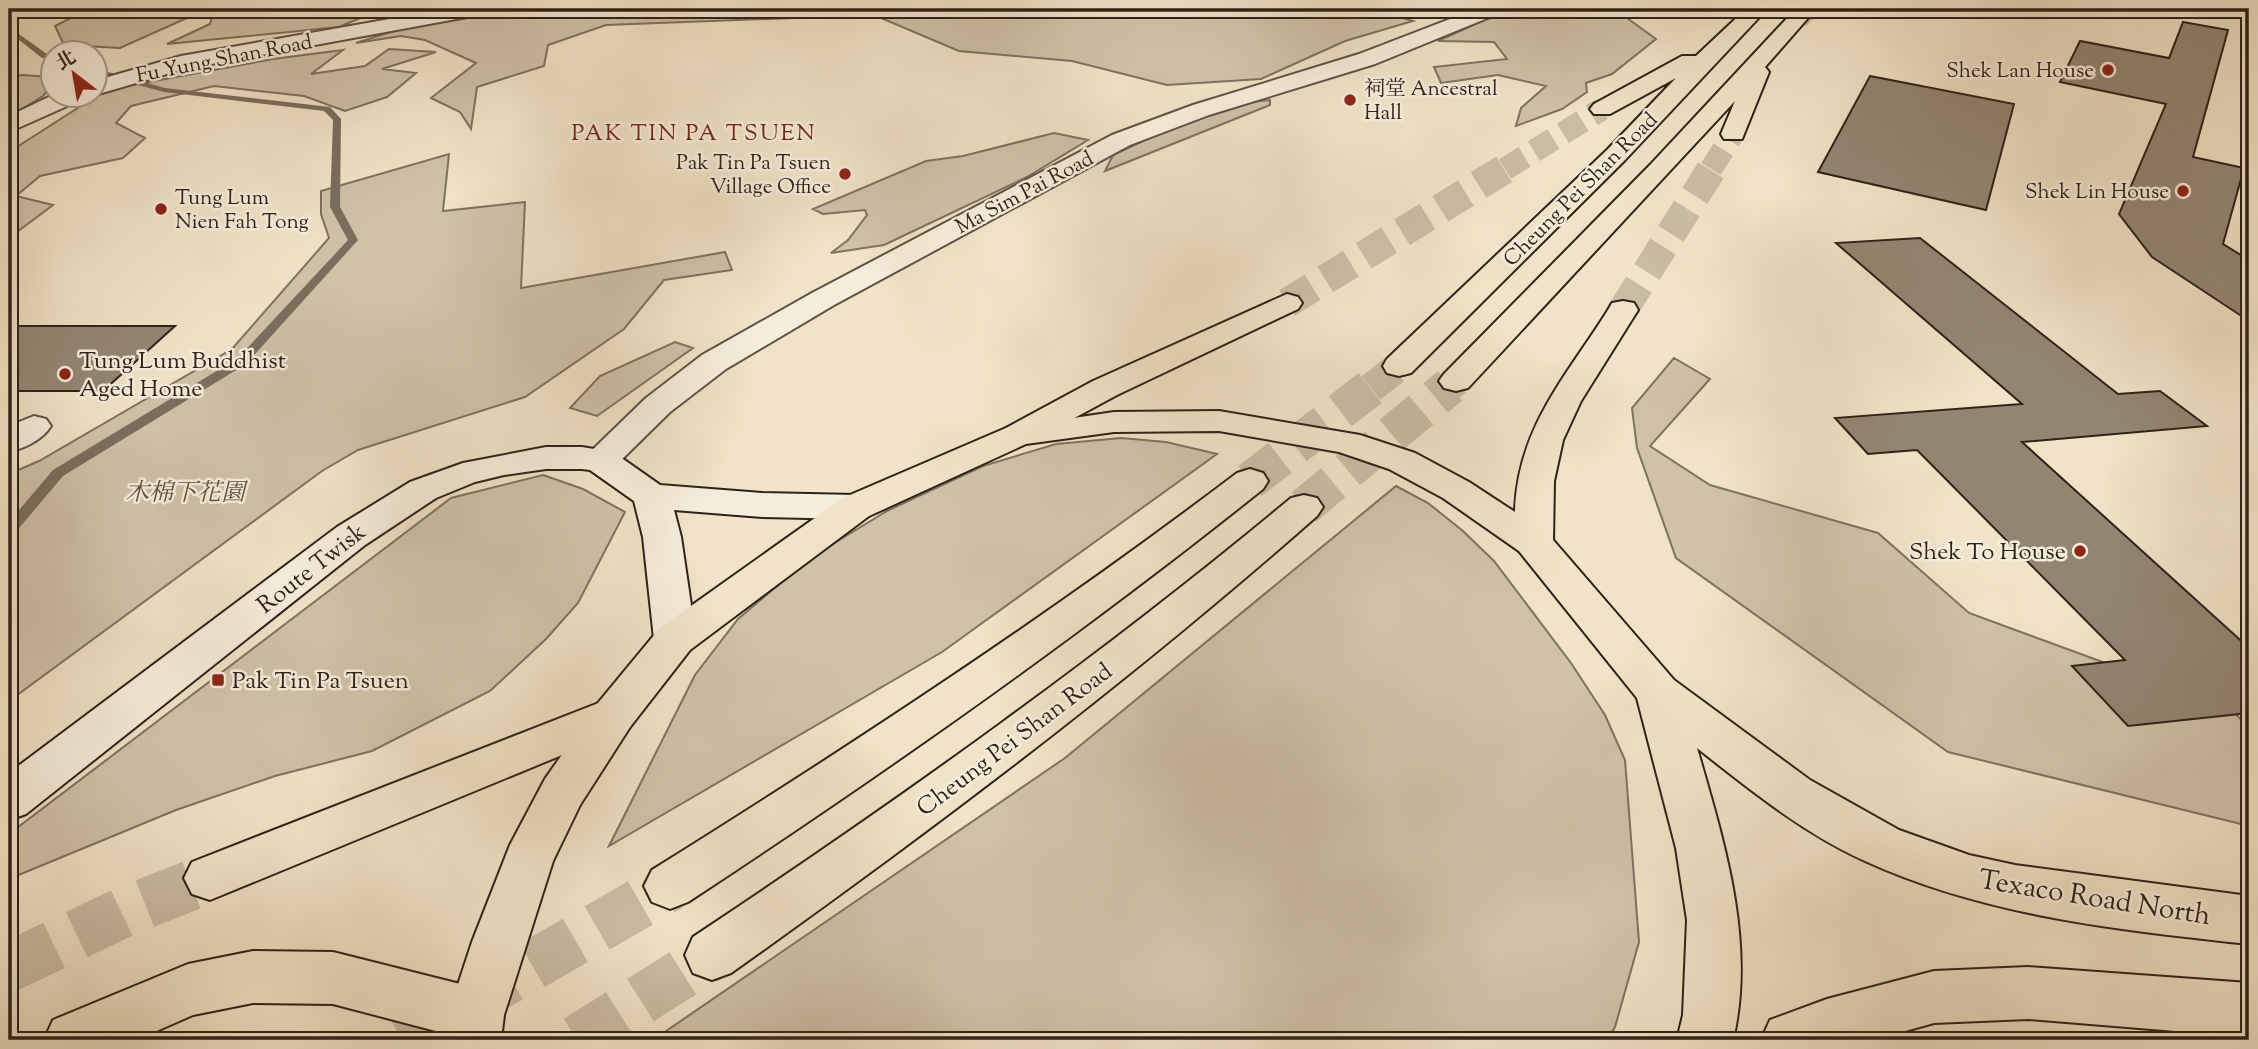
<svg xmlns="http://www.w3.org/2000/svg" width="2258" height="1049" viewBox="0 0 2258 1049" font-family="'Sorts Mill Goudy','Noto Serif TC',serif">
	<rect width="100%" height="100%" fill="#f0e3c7"/>
	<filter id="stains"><feTurbulence type="fractalNoise" baseFrequency=".00286" numOctaves="4"/><feColorMatrix values="0 0 0 0 .2 0 0 0 0 .09 0 0 0 0 .02 0 0 0 .5 -.17"/></filter>
	<radialGradient id="worn" r=".72"><stop offset=".6" stop-color="#630" stop-opacity="0"/><stop offset="1" stop-color="#630" stop-opacity=".3"/></radialGradient>
	<path fill="#cfc2a9" stroke="#7e7260" stroke-width="2" d="M88 9H207L120 48 64 45 55 26Z
		M214 9H382L339 27 167 44 210 24Z
		M506 9H985L995 14 1006 9H1375L1413 21 1345 41 1261 79 1167 85 1072 61 959 51 874 15 606 25 548 45 544 66 477 87 471 129 460 112 431 98 476 63 425 40 401 36 356 43 406 27Z
		M1508 9 1620 13 1656 39 1612 74 1586 83 1587 92 1562 109 1516 126 1521 108 1546 86 1498 75 1441 83 1434 67 1507 59 1494 42 1438 41Z
		M389 49 436 52 382 69 416 73 387 97 345 111 304 96 214 86 131 106 116 123 145 138 123 158 40 176 16 196 53 205 9 238V152L106 90 273 59 343 50 311 74 365 66Z
		M22 75 52 77V85L43 96 9 117V77Z
		M1270 100V105L1105 171 1113 155 1158 134 1241 103Z
		M1054 133 1088 140 1027 177 884 245 831 253 848 240 867 215 865 210 823 214 813 209 926 161 963 156Z
		M449 154 443 211 525 202 521 288 725 252 732 270 664 280 624 329 525 397 358 450 322 471 9 701V474L39 461 232 349 329 238 321 214V191Z
		M675 342 693 348 597 416 570 408 600 376Z
		M1674 358 1710 379 1650 446 1710 485 1878 533 1969 613 2231 709 2249 728V826L1948 752 1676 558 1637 448 1632 408Z
		M1121 438 1166 442 1217 454 942 652 609 846 695 675 738 619 810 558 887 511 983 466 1056 444Z
		M543 475 583 489 625 512 578 603 546 639 490 691 372 751 275 776 176 810 9 879V834L451 498Z
		M1396 486 1428 503 1463 531 1494 561 1571 663 1605 715 1625 760 1639 942 1615 1027 1607 1040H653L1065 758Z"/>
	<g fill="none" stroke-linecap="round" stroke-linejoin="round">
		<path fill="#7a6e5e" fill-rule="evenodd" d="M9 27 47 54 52 55V59L42 58 9 32Z
			M94 68 165 88 330 107 341 119 340 207 358 240 246 364 63 476 14 534 9 536V522L53 470 238 358 348 240 330 207 333 120 324 111 164 92 94 73Z"/>
	</g>
	<path fill="#928673" stroke="#2d2218" stroke-width="2" d="M2183 22 2228 30 2193 157 2244 168 2223 244 2249 260V321L2152 257 2119 214 2166 104 2060 82 2080 41 2169 58Z
		M1870 76 2014 104 1986 210 1818 172Z
		M1920 238 2118 394 2160 391 2207 426 2022 442 2249 648V713L2128 726 2072 666 2125 660 1917 450 1868 454 1835 418 2022 404 1836 243Z
		M9 326H175L103 391H9Z"/>
	<g fill="none" stroke-linecap="round" stroke-linejoin="round">
		<path stroke="#c9bca4" stroke-width="23" stroke-dasharray="23 11" stroke-linecap="butt" d="M1798 18 1807 9
			M1505 169 1602 109
			M1711 169 1733 134"/>
		<path stroke="#c9bca4" stroke-width="30" stroke-dasharray="30 15" stroke-linecap="butt" d="M1287 303 1508 167
			M1623 310 1713 167
			M1371 388 1399 366
			M1448 388 1456 381"/>
		<path stroke="#c9bca4" stroke-width="38" stroke-dasharray="38 19" stroke-linecap="butt" d="M1250 481 1373 386
			M1304 507 1450 386"/>
		<path stroke="#c9bca4" stroke-width="50" stroke-dasharray="50 25" stroke-linecap="butt" d="M9 967 126 911 210 878
			M402 1040 670 886
			M577 1040 712 955"/>
		<g stroke="#5e5244" stroke-width="4">
			<path id="street" d="M446 9H488L478 15 184 69 102 93 94 95 93 94 94 81 181 56Z
				M1476 9H1503L1500 13 1375 64 1209 115 1130 145 834 305 726 369 670 412 613 468 600 471 587 468 582 460 646 398 702 355 812 293 1112 135 1193 105 1359 54Z
				M55 94H86L83 99 9 132V116Z
				M34 416 46 419 51 426C42 440 25 448 9 452V426Z"/>
		</g>
		<g stroke="#2d2218" stroke-width="4">
			<path id="secondary" d="M546 447H582L613 452 660 485 762 493 856 495 869 498 875 507 869 516 856 519 762 517 674 510 681 537 696 639 690 650 675 654 660 650 654 639 643 537 634 501 590 470 582 469H546L504 475 475 482 436 498 365 545 26 814 9 820V773L337 527 410 482 463 463Z"/>
		</g>
		<g stroke="#2d2218" stroke-width="4">
			<path id="primary" d="M1219 411 1360 435 1415 453 1469 482 1547 533 1674 680 1810 780 1899 830 1969 855 2015 865 2249 896V944C2119 930 1985 916 1865 861 1803 833 1749 789 1697 748 1724 842 1756 942 1733 1040H1677L1683 1015 1687 920 1676 848 1637 698 1519 551 1443 498 1389 469 1339 452 1219 431 1114 432 1026 444 869 516 690 650 630 727 580 805 553 861 504 1015 501 1040H445L448 1015 472 942 510 845 545 779 598 703 660 628 843 498 1006 428 1114 412Z
				M2028 967 2249 983V1037L2028 1019 1934 1023 1873 1040H1761L1770 1020 1827 999 1934 971Z"/>
		</g>
		<g stroke="#2d2218" stroke-width="4">
			<path id="highway" d="M1746 9H1767L1625 160 1411 373 1399 376 1387 373 1383 366 1387 359 1607 150 1676 78 1610 114H1594L1590 109 1594 104 1682 56H1696Z
				M1798 12 1808 18 1765 67 1769 72 1742 139H1724L1721 134 1735 101 1468 388 1456 391 1444 388 1439 381 1444 374 1650 165 1791 14Z
				M1287 294 1298 297 1302 303 1298 309 1117 395 1030 442 1018 446 1006 442 1000 435 1006 428 1093 381Z
				M1623 301 1634 303 1638 310 1581 401 1563 440 1554 481 1553 542 1547 551 1533 555 1519 551C1511 538 1514 524 1515 509 1519 426 1566 377 1608 310L1612 303Z
				M1250 469 1263 473 1268 481 1263 489C1078 637 886 772 688 902L670 909 652 902 644 886 652 870C852 745 1049 616 1237 473Z
				M1304 495 1317 498 1323 507 1317 516C1131 680 934 829 731 973L712 980 693 973 685 955 693 937C899 800 1100 657 1291 498Z
				M614 697 630 703 637 715 630 727 210 900 192 894 184 878 192 862Z
				M253 951 333 952 476 988 496 996 504 1015 496 1034 470 1040 333 1004 253 1003 193 1015 136 1040H44L53 1020 188 964Z"/>
		</g>
		<use href="#street" fill="#f5eddb" fill-rule="evenodd"/>
		<use href="#secondary" fill="#f5eddb" fill-rule="evenodd"/>
		<use href="#primary" fill="#f0e3c7" fill-rule="evenodd"/>
		<use href="#highway" fill="#f0e3c7" fill-rule="evenodd"/>
	</g>
	<g fill="#8f2418" stroke="#f5eddb" stroke-width="2.5">
		<circle cx="2108" cy="70" r="7"/>
		<circle cx="1350" cy="100" r="7"/>
		<circle cx="845" cy="174" r="7"/>
		<circle cx="2183" cy="191" r="7"/>
		<circle cx="161" cy="209" r="7"/>
		<circle cx="65" cy="374" r="7"/>
		<circle cx="2080" cy="551" r="7"/>
		<rect x="211" y="673" width="14" height="14" rx="3.5"/>
	</g>
	<g text-anchor="middle" stroke-width="5" stroke-linejoin="round" paint-order="stroke">
		<g font-size="21" fill="#2d2218" stroke="#f5eddb">
			<text transform="translate(224 58) rotate(-11)" y="7">Fu Yung Shan Road</text>
			<text transform="translate(1580 189) rotate(-45)" y="7">Cheung Pei Shan Road</text>
			<text transform="translate(1024 192) rotate(-28)" y="7">Ma Sim Pai Road</text>
		</g>
		<g font-size="21" fill="#2d2218" stroke="#f5eddb" text-anchor="end">
			<text x="2094" y="77">Shek Lan House</text>
			<text x="1364" y="95" text-anchor="start">祠堂 Ancestral<tspan x="1364" dy="24">Hall</tspan></text>
			<text x="831" y="169">Pak Tin Pa Tsuen<tspan x="831" dy="24">Village Office</tspan></text>
			<text x="2169" y="198">Shek Lin House</text>
			<text x="175" y="204" text-anchor="start">Tung Lum<tspan x="175" dy="24">Nien Fah Tong</tspan></text>
		</g>
		<g font-size="23" letter-spacing="2" fill="#7a1f14" stroke="#f5eddb">
			<text x="694" y="140">PAK TIN PA TSUEN</text>
		</g>
		<g font-size="24" fill="#2d2218" stroke="#f5eddb" text-anchor="start">
			<text x="79" y="368">Tung Lum Buddhist<tspan x="79" dy="28">Aged Home</tspan></text>
			<text x="2066" y="559" text-anchor="end">Shek To House</text>
			<text x="232" y="688">Pak Tin Pa Tsuen</text>
		</g>
		<g font-size="24" font-style="italic" fill="#5e5244" stroke="#f5eddb">
			<text x="185" y="500">木棉下花園</text>
		</g>
		<g font-size="24" fill="#2d2218" stroke="#f5eddb">
			<text transform="translate(311 568) rotate(-38)" y="8">Route Twisk</text>
			<text transform="translate(1014 739) rotate(-37)" y="8">Cheung Pei Shan Road</text>
		</g>
		<g font-size="28" fill="#2d2218" stroke="#f5eddb">
			<text transform="translate(2095 896) rotate(9)" y="10">Texaco Road North</text>
		</g>
	</g>
	<rect width="2258" height="1049" fill="none" stroke="#f0e3c7" stroke-width="35"/>
	<rect x="10" y="10" width="2237" height="1028" fill="none" stroke="#2d2218" stroke-width="3.5"/>
	<rect x="18" y="18" width="2223" height="1014" fill="none" stroke="#2d2218" stroke-width="2"/>
	<g transform="translate(74 74) rotate(329)"><circle r="33" fill="#f5eddb" stroke="#a59c8d" stroke-width="2"/>
	<path d="M0-5L12 26L0 18L-12 26Z" fill="#8f2418"/>
	<text y="-10" font-size="19" font-weight="bold" text-anchor="middle" fill="#2d2218">北</text>
	</g>
	<rect width="100%" height="100%" filter="url(#stains)"/>
	<rect width="100%" height="100%" fill="url(#worn)"/>
</svg>
